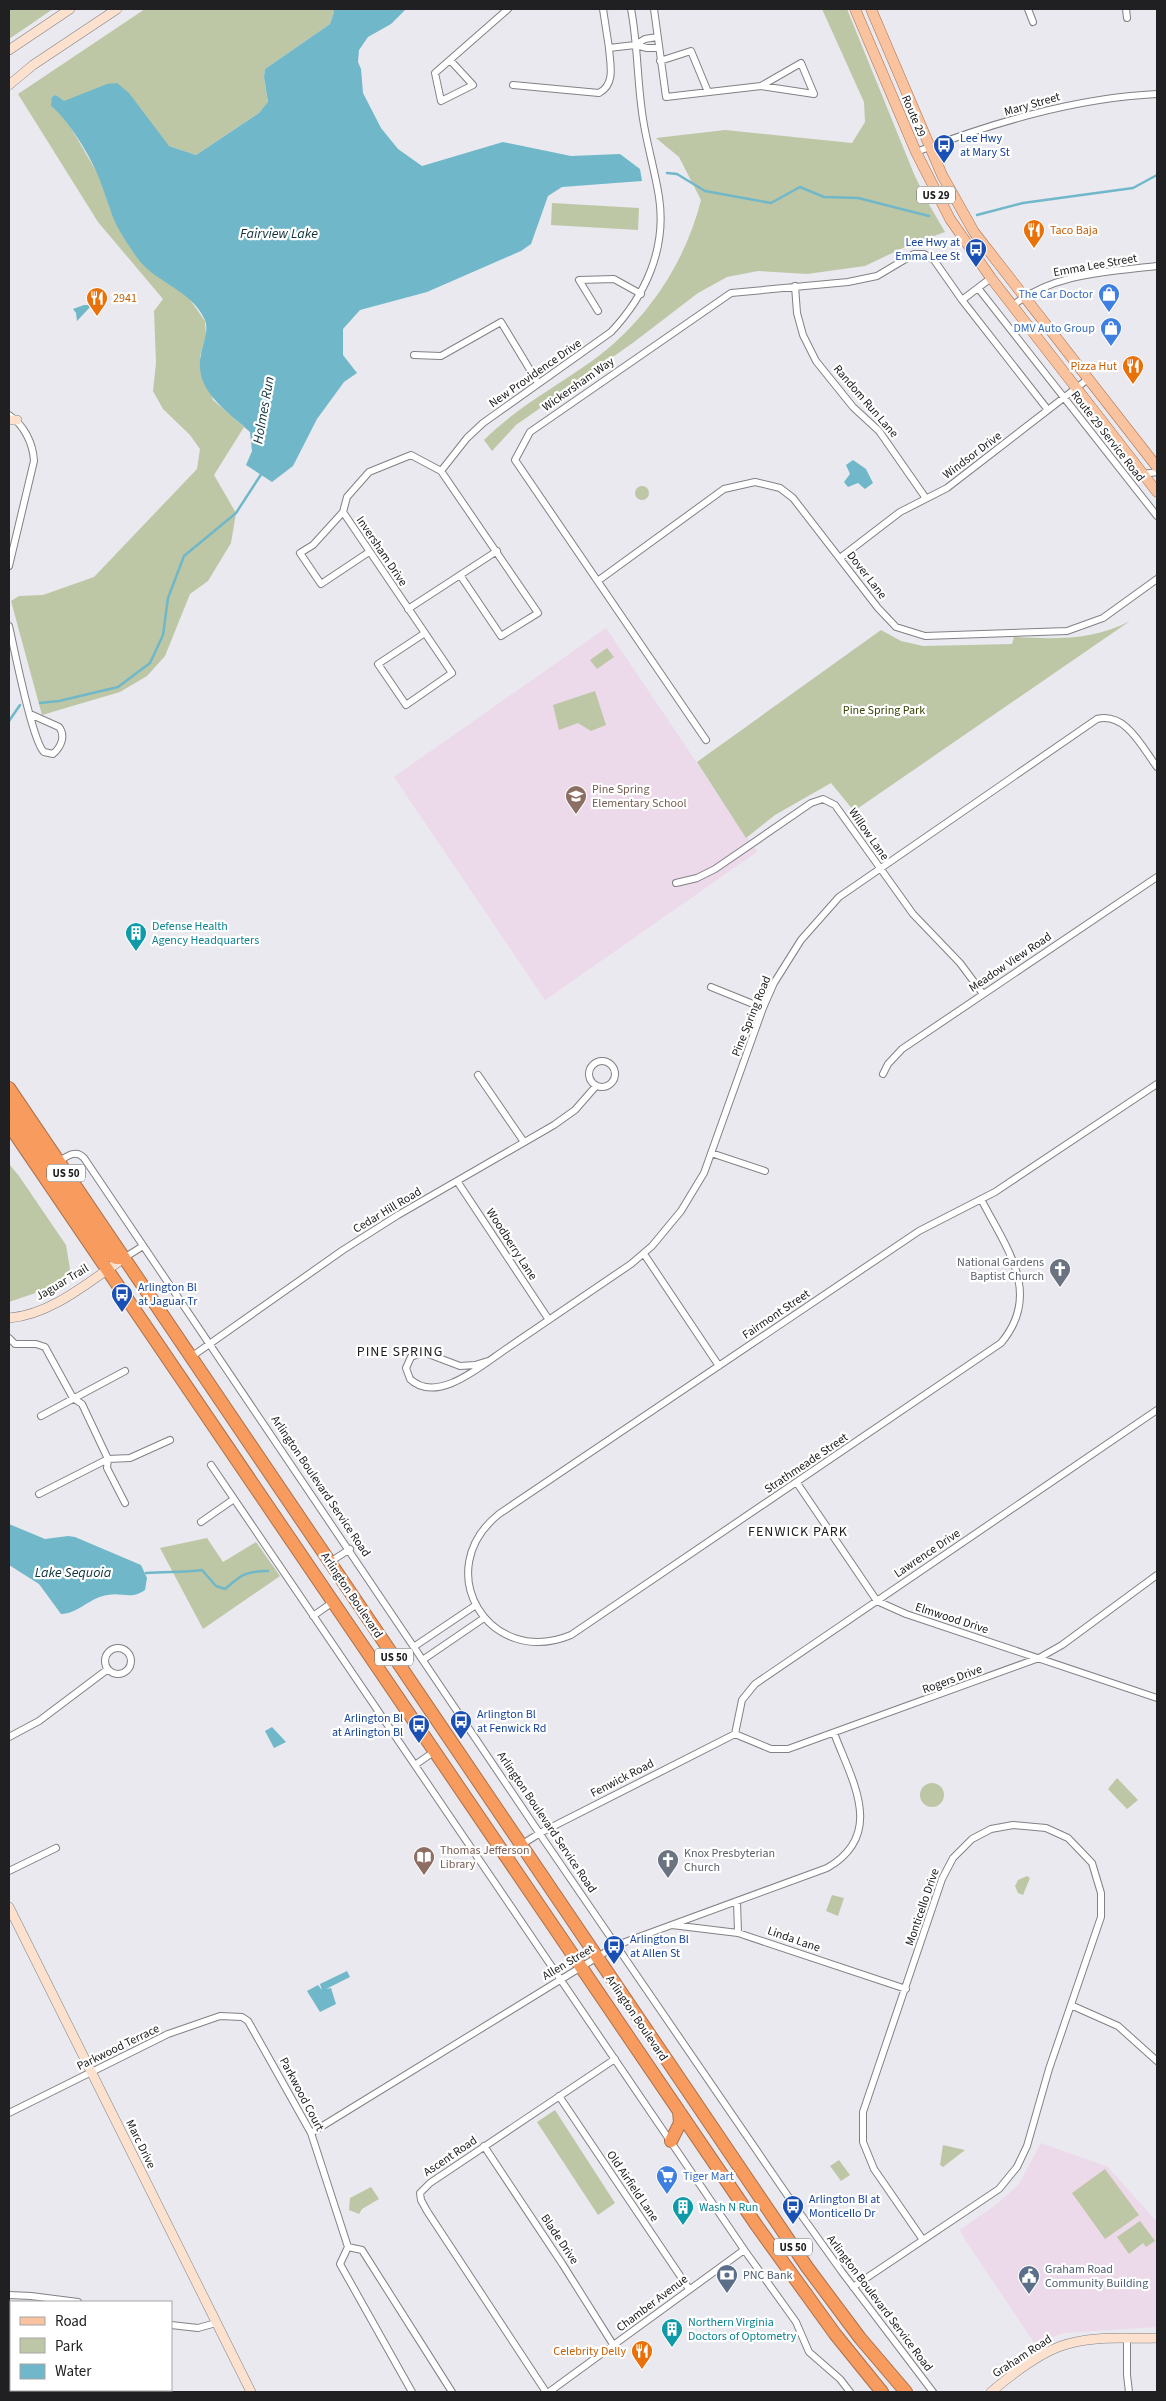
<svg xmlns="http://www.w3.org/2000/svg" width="1166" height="2401" viewBox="0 0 1166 2401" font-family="'Source Sans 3',sans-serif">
	<rect width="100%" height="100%" fill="#e9e9ef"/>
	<path fill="#ecd9ea" d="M606 628 757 852 545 1000 394 777Z
		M1041 2143 1108 2167 1157 2222V2327L1063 2333 1035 2344 966 2241 960 2230 997 2204 1019 2184Z"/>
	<path fill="#bdc7a5" d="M9 9H53L9 39Z
		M145 9H332L334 12 330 24 265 69 264 77 268 103 259 113 196 155 169 146 159 135 84 95 64 102 56 95 51 106 64 116 99 176 110 209 140 261 161 279 186 294 205 321 206 335 200 356 213 400 244 427 214 475 236 513 231 543 208 581 190 594 165 656 147 676 120 692 42 715 11 601 19 596 43 595 94 577 197 469 200 449 190 435 163 409 153 391 156 363 154 311 163 299 98 222 18 94Z
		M822 9H847L914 174 927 201 945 232 907 246 865 266 807 274 758 271 727 277 698 293 634 342 516 425 492 451 484 440C516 408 555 387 592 361 646 322 685 264 701 200L679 157 656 138 725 130 852 143 865 122 864 102Z
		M552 203 639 208 638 230 551 225Z
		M635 493a7 7 0 1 1 14 0a7 7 0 1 1-14 0Z
		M1130 621 854 811 831 783 775 815 746 838 697 762 881 630 901 641 923 646 1012 644 1014 637C1055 639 1092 641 1130 621Z
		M607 648 614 657 597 669 590 660Z
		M595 691 606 725 591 731 578 723 559 730 553 705Z
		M9 1164 19 1176 66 1245 71 1275 50 1288 9 1302Z
		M207 1538 223 1562 256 1542 280 1576 203 1629 160 1548Z
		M1117 1778 1138 1800 1127 1809 1108 1789Z
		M920 1795a12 12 0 1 1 24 0a12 12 0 1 1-24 0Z
		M1027 1876 1030 1878 1023 1895 1018 1893 1015 1886 1018 1880Z
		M832 1895 844 1898 838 1916 826 1911Z
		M555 2110 615 2203 598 2215 537 2122Z
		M943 2145 965 2150 943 2167 940 2165Z
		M839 2160 850 2175 841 2181 830 2166Z
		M1105 2169 1139 2215 1105 2239 1072 2193Z
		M371 2187 379 2199 362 2209 359 2214 349 2210 350 2198Z
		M1140 2221 1155 2241 1146 2247 1143 2243 1129 2254 1117 2237Z"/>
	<path fill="#70b8c9" d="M332 9H406L391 24 368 37 359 50 358 62 361 69 363 93 381 128 398 149 422 166 503 142 571 156 620 154 640 169 642 181 562 187 548 196 531 244 521 251 427 292 360 310 343 329V355L357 373 344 382 317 419 293 466 272 482 246 465 252 451 250 432C227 411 193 390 201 354 203 343 209 331 205 320 191 289 157 284 138 259 131 249 122 236 116 224 109 209 105 193 99 178 91 157 68 119 51 106L52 97 56 95 64 101 107 84 117 83 129 93 169 146 196 155 259 113 268 102 264 77 265 69 330 24 334 12Z
		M84 305H92L77 321 76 313 73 309Z
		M853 460 866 469 873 483 865 489 858 483 848 487 844 482 850 474 846 465Z
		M9 1524 45 1539 68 1536 75 1537 141 1565 147 1578 145 1590C131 1600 122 1592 108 1595 90 1597 78 1614 61 1614L39 1584 9 1565Z
		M272 1727 286 1742 274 1748 265 1731Z
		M347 1971 350 1977 326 1989 331 1988 336 2004 320 2012 307 1991 318 1985 322 1990 320 1984Z"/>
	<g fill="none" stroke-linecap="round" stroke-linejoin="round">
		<path stroke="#70b8c9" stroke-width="2.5" d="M667 173 677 174 705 191 771 203 800 187 824 197 858 198 929 216
			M977 215 1023 203 1133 188 1157 175
			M40 703 59 701 118 687 150 663 163 635 168 598 184 556 236 513 262 473
			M9 721 20 705
			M146 1573C165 1571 183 1573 202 1570L216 1586 225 1589C241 1575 245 1571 268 1571"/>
		<g stroke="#818186" stroke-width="8">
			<path id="street" d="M603 9 609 48
				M654 9 666 97 761 86 814 94 801 63 761 86
				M1028 9 1033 22
				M1126 9 1127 18
				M657 37 645 39 635 45 647 48H658
				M450 60 473 85 441 101 435 73 508 9
				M660 61 691 51 708 92
				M513 85 599 93C616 84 610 64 609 48L635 45
				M916 152C993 123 1074 98 1157 94
				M795 286 797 313 803 335 816 361 853 407 879 431 925 497
				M978 288 1157 516
				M962 300 1048 410
				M1012 306C1054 273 1107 272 1157 266
				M598 311 579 280 614 279 641 294
				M414 355 441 356 501 322 538 383
				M9 415C24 425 33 443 34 461L9 566
				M1144 474 1157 472
				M343 512C379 566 416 619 452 673L406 705 378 664 425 633
				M369 552 321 584 300 553 313 545 343 512 347 497 369 472 411 455 441 471
				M840 558 900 512 947 488 1088 379
				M460 575 501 636 538 613 441 471 467 438 483 423 611 332C645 296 667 249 659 197 655 171 647 145 643 119 637 82 638 45 631 9
				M599 580 724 489 755 482 780 488 793 498 878 608 896 627 925 636 1067 631 1103 618 1157 579
				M408 609 497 551
				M9 626C14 647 32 741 44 752L53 754C61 747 66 736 59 727L30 714
				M706 740 515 460 530 432 731 293 848 282 877 276 914 254H924L934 260 962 300 991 278
				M676 883 697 878 715 869 811 803 823 799 835 805 913 914 960 963 983 994
				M711 987 763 1008
				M589 1074a13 13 0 1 1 26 0a13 13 0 1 1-26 0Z
				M883 1074 888 1064 902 1049 1157 877
				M478 1075 524 1142
				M711 1153 765 1171
				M58 1162C67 1156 76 1149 84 1158L546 1843 792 2202 842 2272 933 2392
				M457 1181 549 1320
				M981 1199C1006 1248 1043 1293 1001 1343L571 1635C489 1669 429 1570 499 1514L919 1231 995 1192 1157 1084
				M644 1254 719 1366
				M124 1258 143 1246
				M9 1338 15 1344H36L45 1347 73 1398 82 1404 108 1459 107 1468 125 1503
				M191 1357 343 1250 398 1215 554 1125 575 1110 596 1086
				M488 1361 475 1365 460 1366 423 1352 411 1357 406 1368 410 1379C437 1405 482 1365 506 1349L631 1264 652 1246 681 1211 704 1173 763 1008 774 983 801 940 839 897 1097 719C1126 712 1142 747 1157 767
				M41 1416 125 1371
				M211 1465 745 2251 796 2322 809 2352 840 2379 850 2392
				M797 1483 877 1601 906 1614 1157 1698
				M39 1494 108 1459 130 1458 170 1440
				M201 1522 234 1499
				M330 1562 350 1549
				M313 1616 333 1602
				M415 1646 476 1605
				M105 1661a13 13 0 1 1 26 0a13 13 0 1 1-26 0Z
				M424 1659 484 1618
				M735 1734 742 1700 755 1684 1157 1410
				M735 1734 771 1749H788L1039 1658 1062 1645 1157 1575
				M9 1737 39 1721 108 1669
				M415 1765 435 1751
				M521 1845 540 1833 735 1734
				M9 1871 56 1848
				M737 1901 738 1933
				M672 1925 738 1933 906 1989
				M1073 2006 1118 2026 1157 2061
				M559 2096 689 2289
				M9 2113 168 2034 220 2016 242 2017 248 2021 311 2133 348 2247 340 2264 412 2392
				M311 2133 617 1945 827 1868C886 1834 852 1781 834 1733
				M484 2146 563 2265 614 2346
				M348 2247 362 2250 452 2392
				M853 2287 999 2189 1017 2167 1027 2146 1049 2069 1101 1917V1893L1092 1863 1068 1838 1046 1828 1013 1825 991 1829 972 1839 953 1858 942 1879 863 2112V2142L874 2169 923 2240
				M9 2295 31 2296 78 2302
				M171 2325 198 2328 216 2323
				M1127 2339V2375L1129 2392
				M9 2386 11 2392
				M546 2392 427 2211 421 2200 420 2193 430 2183 615 2059
				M549 2392 744 2250"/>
		</g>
		<g stroke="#818186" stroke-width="10">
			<path id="secondary" d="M9 50 70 9
				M9 85 33 65 117 9
				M9 420H17
				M9 1318C51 1315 90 1281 124 1258
				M9 1907 251 2392
				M991 2392C1011 2375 1036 2355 1061 2346 1091 2335 1126 2339 1157 2338"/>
		</g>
		<g stroke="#ac704a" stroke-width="11">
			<path id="primary" d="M855 9 916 152 950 219 991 278 1157 492
				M871 9 942 175 974 232 1157 467"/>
		</g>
		<g stroke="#ac704a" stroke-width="14">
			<path id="highway" d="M9 1088 807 2267 860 2338 906 2392
				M9 1106 110 1255 116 1258H124
				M9 1125 757 2226 835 2334 882 2392
				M671 2141 680 2123 679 2111"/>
		</g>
		<use href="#street" stroke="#fff" stroke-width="6"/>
		<use href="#secondary" stroke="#fde1cf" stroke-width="9"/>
		<use href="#primary" stroke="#fac39f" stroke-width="10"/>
		<use href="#highway" stroke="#f79b5f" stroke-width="12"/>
	</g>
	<defs>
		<g id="bus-pin" transform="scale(1.125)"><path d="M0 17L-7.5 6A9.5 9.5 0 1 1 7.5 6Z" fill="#1a4fb4" stroke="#fff"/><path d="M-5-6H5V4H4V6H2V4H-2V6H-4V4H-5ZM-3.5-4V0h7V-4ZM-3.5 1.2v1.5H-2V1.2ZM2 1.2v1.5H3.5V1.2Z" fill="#fff"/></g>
		<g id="restaurant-pin" transform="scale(1.125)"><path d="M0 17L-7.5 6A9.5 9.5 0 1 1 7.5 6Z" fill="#e8710a" stroke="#fff"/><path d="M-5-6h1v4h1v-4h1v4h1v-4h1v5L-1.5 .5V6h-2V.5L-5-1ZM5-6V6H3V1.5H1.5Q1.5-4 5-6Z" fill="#fff"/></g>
		<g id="shop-pin" transform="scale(1.125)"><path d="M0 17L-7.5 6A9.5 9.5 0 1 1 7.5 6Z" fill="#3f7fe0" stroke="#fff"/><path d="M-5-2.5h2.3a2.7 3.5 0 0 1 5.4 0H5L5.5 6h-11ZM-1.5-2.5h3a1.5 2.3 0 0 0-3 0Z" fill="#fff"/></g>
		<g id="school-pin" transform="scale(1.125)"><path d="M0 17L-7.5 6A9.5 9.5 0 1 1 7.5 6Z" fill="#8d6e63" stroke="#fff"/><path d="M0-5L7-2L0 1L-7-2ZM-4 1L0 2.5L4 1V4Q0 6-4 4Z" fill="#fff"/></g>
		<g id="building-pin" transform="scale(1.125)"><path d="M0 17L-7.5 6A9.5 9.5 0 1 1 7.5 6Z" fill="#0f9aa8" stroke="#fff"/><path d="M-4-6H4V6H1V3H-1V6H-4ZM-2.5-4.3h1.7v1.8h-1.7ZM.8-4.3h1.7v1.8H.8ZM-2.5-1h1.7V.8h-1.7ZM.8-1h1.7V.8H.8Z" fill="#fff"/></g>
		<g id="church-pin" transform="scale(1.125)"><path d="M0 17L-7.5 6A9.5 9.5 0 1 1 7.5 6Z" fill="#6b7280" stroke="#fff"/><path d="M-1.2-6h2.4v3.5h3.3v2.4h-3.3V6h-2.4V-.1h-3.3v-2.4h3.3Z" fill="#fff"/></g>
		<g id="library-pin" transform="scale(1.125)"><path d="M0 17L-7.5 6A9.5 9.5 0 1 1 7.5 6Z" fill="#8d6e63" stroke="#fff"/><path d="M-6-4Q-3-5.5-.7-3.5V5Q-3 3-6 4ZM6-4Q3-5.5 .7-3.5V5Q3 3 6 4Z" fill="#fff"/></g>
		<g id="supermarket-pin" transform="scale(1.125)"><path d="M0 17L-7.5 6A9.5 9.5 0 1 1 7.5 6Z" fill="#3f7fe0" stroke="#fff"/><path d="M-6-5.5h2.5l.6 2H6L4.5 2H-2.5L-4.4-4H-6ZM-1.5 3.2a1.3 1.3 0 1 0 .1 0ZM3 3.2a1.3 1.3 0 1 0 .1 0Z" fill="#fff"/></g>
		<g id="bank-pin" transform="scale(1.125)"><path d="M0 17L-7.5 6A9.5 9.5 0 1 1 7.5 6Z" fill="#5c6f8a" stroke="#fff"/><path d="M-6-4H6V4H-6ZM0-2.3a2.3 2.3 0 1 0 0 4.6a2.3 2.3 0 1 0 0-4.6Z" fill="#fff"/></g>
		<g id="civic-pin" transform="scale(1.125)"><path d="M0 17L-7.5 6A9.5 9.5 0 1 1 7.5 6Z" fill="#5c6f8a" stroke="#fff"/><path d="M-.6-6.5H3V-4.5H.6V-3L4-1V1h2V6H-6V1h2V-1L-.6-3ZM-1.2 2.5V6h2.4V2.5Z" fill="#fff"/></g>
	</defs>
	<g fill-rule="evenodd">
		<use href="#bus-pin" x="944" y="145"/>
		<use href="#restaurant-pin" x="1034" y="230"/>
		<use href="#bus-pin" x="976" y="249"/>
		<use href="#shop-pin" x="1109" y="294"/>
		<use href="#restaurant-pin" x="97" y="298"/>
		<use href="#shop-pin" x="1111" y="328"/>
		<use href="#restaurant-pin" x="1133" y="366"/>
		<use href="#school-pin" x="576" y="796"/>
		<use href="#building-pin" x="136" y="933"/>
		<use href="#church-pin" x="1060" y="1269"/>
		<use href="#bus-pin" x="122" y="1294"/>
		<use href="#bus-pin" x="461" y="1721"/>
		<use href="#bus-pin" x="419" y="1725"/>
		<use href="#library-pin" x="424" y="1857"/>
		<use href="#church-pin" x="668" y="1860"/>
		<use href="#bus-pin" x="614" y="1946"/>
		<use href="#supermarket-pin" x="667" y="2176"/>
		<use href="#bus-pin" x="793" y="2206"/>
		<use href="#building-pin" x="683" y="2207"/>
		<use href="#bank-pin" x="727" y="2275"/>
		<use href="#civic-pin" x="1029" y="2276"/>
		<use href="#building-pin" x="672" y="2329"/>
		<use href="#restaurant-pin" x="642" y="2351"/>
	</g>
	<g text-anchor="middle" stroke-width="4.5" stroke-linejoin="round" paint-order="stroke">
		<g fill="#fff" stroke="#636364" stroke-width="1">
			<rect x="917" y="186.5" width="38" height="17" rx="4"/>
			<rect x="47" y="1164.5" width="38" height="17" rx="4"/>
			<rect x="375" y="1648.5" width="38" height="17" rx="4"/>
			<rect x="774" y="2238.5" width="38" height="17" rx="4"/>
		</g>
		<g font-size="11" font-weight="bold" fill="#202022">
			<text x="936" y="199">US 29</text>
			<text x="66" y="1177">US 50</text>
			<text x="394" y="1661">US 50</text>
			<text x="793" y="2251">US 50</text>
		</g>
		<g font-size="12" fill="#202022" stroke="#fff">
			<text transform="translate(1032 104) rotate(-16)" y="4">Mary Street</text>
			<text transform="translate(914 116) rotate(67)" y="4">Route 29</text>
			<text transform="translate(1095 265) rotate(-10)" y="4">Emma Lee Street</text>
			<text transform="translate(535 373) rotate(-35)" y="4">New Providence Drive</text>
			<text transform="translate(578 384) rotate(-35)" y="4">Wickersham Way</text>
			<text transform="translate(866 401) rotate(49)" y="4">Random Run Lane</text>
			<text transform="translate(1108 436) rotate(52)" y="4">Route 29 Service Road</text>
			<text transform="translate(972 455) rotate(-37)" y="4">Windsor Drive</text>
			<text transform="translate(382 551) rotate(56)" y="4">Inversham Drive</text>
			<text transform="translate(867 575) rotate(52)" y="4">Dover Lane</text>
			<text transform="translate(869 834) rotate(55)" y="4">Willow Lane</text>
			<text transform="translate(1010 962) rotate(-34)" y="4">Meadow View Road</text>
			<text transform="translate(751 1016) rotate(-68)" y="4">Pine Spring Road</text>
			<text transform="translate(387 1210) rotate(-31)" y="4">Cedar Hill Road</text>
			<text transform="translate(512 1244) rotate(57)" y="4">Woodberry Lane</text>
			<text transform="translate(62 1282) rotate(-31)" y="4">Jaguar Trail</text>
			<text transform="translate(776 1314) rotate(-34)" y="4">Fairmont Street</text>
			<text transform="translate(806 1463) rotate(-34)" y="4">Strathmeade Street</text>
			<text transform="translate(321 1486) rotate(56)" y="4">Arlington Boulevard Service Road</text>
			<text transform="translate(927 1553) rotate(-34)" y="4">Lawrence Drive</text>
			<text transform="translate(352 1595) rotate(56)" y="4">Arlington Boulevard</text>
			<text transform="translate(952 1618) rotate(18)" y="4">Elmwood Drive</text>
			<text transform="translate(952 1679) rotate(-20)" y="4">Rogers Drive</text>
			<text transform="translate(622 1778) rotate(-27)" y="4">Fenwick Road</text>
			<text transform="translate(547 1822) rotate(56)" y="4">Arlington Boulevard Service Road</text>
			<text transform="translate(922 1907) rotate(-71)" y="4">Monticello Drive</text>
			<text transform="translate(794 1939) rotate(19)" y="4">Linda Lane</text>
			<text transform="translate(568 1962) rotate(-31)" y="4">Allen Street</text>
			<text transform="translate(637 2018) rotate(56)" y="4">Arlington Boulevard</text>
			<text transform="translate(118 2047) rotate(-26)" y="4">Parkwood Terrace</text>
			<text transform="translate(302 2094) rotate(62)" y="4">Parkwood Court</text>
			<text transform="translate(141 2144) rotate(64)" y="4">Marc Drive</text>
			<text transform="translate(450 2156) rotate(-34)" y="4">Ascent Road</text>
			<text transform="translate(633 2186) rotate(56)" y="4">Old Airfield Lane</text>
			<text transform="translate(560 2239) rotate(56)" y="4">Blade Drive</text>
			<text transform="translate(652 2303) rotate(-37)" y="4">Chamber Avenue</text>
			<text transform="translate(880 2303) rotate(53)" y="4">Arlington Boulevard Service Road</text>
			<text transform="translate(1022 2356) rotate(-33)" y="4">Graham Road</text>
		</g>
		<g font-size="12" fill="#164399" stroke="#fff" text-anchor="start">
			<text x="960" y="142">Lee Hwy<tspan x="960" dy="14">at Mary St</tspan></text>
			<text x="960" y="246" text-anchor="end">Lee Hwy at<tspan x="960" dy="14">Emma Lee St</tspan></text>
			<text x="138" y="1291">Arlington Bl<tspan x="138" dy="14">at Jaguar Tr</tspan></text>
			<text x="477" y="1718">Arlington Bl<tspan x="477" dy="14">at Fenwick Rd</tspan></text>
			<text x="403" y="1722" text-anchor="end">Arlington Bl<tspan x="403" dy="14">at Arlington Bl</tspan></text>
			<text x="630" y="1943">Arlington Bl<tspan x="630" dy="14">at Allen St</tspan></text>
			<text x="809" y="2203">Arlington Bl at<tspan x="809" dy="14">Monticello Dr</tspan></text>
		</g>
		<g font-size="12" fill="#c56008" stroke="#fff" text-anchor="start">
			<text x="1050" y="234">Taco Baja</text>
			<text x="113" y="302">2941</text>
			<text x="1117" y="370" text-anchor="end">Pizza Hut</text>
			<text x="626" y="2355" text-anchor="end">Celebrity Delly</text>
		</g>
		<g font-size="12" fill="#366cbe" stroke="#fff" text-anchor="end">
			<text x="1093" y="298">The Car Doctor</text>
			<text x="1095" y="332">DMV Auto Group</text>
			<text x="683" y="2180" text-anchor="start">Tiger Mart</text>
		</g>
		<g font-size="12" fill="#384504" stroke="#fff">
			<text x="884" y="714">Pine Spring Park</text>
		</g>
		<g font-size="12" fill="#785e54" stroke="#fff" text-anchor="start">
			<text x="592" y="793">Pine Spring<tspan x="592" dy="14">Elementary School</tspan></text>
			<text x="440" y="1854">Thomas Jefferson<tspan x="440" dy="14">Library</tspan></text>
		</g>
		<g font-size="12" fill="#0d838f" stroke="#fff" text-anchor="start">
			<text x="152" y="930">Defense Health<tspan x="152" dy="14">Agency Headquarters</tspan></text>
			<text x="699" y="2211">Wash N Run</text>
			<text x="688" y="2326">Northern Virginia<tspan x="688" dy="14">Doctors of Optometry</tspan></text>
		</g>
		<g font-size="12" fill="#5b616d" stroke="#fff" text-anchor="end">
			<text x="1044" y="1266">National Gardens<tspan x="1044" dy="14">Baptist Church</tspan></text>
			<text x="684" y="1857" text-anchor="start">Knox Presbyterian<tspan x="684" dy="14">Church</tspan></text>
		</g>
		<g font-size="12" fill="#4e5e75" stroke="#fff" text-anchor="start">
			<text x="1045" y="2273">Graham Road<tspan x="1045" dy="14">Community Building</tspan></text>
			<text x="743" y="2279">PNC Bank</text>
		</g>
		<g font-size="14" font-style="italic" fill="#10333b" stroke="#fff">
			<text x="279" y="238">Fairview Lake</text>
			<text transform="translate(263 410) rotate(-80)" y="5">Holmes Run</text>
			<text x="73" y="1577">Lake Sequoia</text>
		</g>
		<g font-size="14" letter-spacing="1" fill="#202022" stroke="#fff">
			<text x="400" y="1356">PINE SPRING</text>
			<text x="798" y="1536">FENWICK PARK</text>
		</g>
	</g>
	<rect width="1166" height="2401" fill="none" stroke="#202022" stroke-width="20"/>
	<rect x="10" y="2301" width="162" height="90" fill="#ffffff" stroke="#a6a6a7"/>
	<rect x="20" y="2317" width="25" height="8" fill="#fac39f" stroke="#a6a6a7"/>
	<text x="55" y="2326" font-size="15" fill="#202022">Road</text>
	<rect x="20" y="2338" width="25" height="15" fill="#bdc7a5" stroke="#a6a6a7"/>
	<text x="55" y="2351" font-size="15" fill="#202022">Park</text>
	<rect x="20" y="2364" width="25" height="15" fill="#70b8c9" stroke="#a6a6a7"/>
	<text x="55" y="2376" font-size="15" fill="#202022">Water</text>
</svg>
